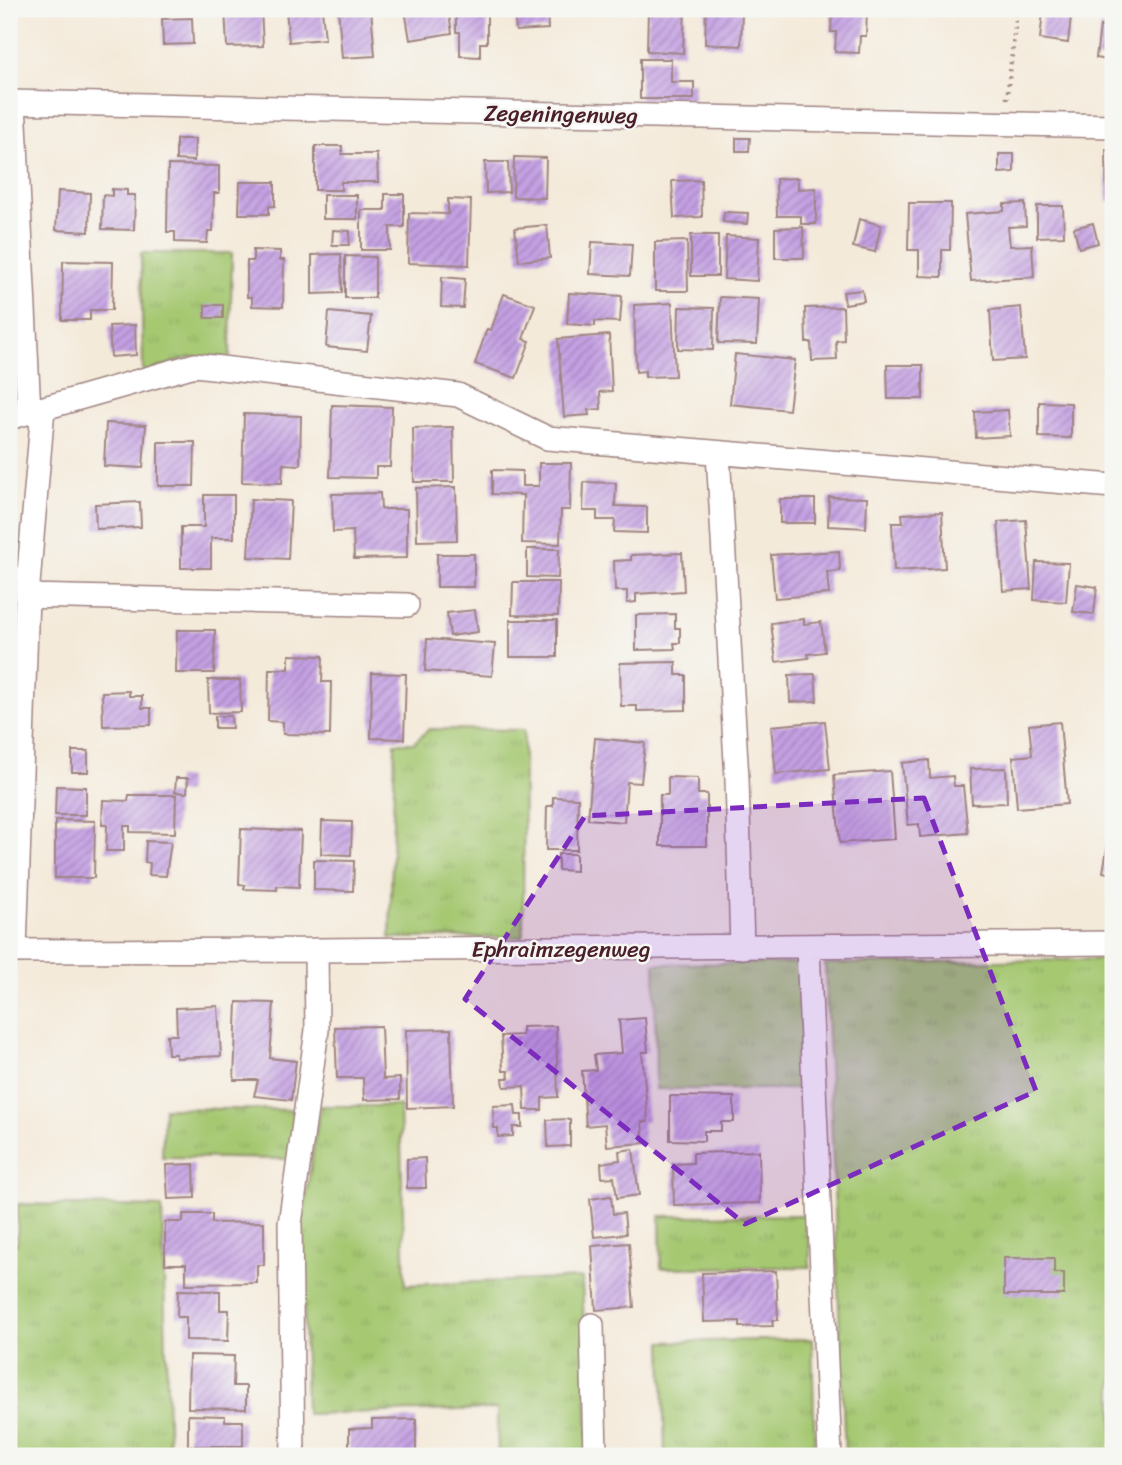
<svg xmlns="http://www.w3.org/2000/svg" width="1122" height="1465" viewBox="0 0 1122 1465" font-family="Sriracha,sans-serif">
	<defs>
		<pattern id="grass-tufts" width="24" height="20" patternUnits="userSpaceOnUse" patternTransform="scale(1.75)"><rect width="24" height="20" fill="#a5c871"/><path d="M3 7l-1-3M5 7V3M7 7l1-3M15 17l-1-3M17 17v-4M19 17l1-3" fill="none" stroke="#90ab62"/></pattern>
		<pattern id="building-hatch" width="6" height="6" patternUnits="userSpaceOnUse" patternTransform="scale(1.75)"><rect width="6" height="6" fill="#c4a0e3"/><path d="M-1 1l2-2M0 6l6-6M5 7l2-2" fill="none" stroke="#a182b8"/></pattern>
	</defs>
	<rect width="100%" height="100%" fill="#f6f6f2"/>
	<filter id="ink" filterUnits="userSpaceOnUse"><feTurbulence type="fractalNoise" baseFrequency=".0143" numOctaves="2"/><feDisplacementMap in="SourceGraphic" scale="14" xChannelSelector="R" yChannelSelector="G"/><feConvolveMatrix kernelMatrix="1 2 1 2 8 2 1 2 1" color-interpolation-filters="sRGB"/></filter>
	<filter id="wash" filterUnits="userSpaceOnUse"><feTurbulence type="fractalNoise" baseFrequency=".00686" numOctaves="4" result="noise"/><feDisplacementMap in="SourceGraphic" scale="28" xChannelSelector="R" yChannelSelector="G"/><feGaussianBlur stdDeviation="1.57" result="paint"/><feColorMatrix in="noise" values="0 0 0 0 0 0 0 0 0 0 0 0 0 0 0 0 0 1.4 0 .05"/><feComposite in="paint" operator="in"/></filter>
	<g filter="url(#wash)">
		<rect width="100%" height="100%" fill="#f4eada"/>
		<path fill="url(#grass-tufts)" stroke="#78744e" stroke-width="2" d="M141 253H232L230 357H191L143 373Z
			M429 729 524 730 523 937 390 938 395 743H414Z
			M1113 959V1456H845L825 964Z
			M802 963V1089H656L655 964Z
			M320 1106H400L405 1285 582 1278 589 1456H498L497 1409 306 1414 302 1224Z
			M164 1108 300 1110 291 1159 162 1157Z
			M18 1204 162 1207 169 1456H9V1245L17 1244Z
			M809 1215 810 1267 661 1268 660 1216Z
			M812 1339 815 1456H665L662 1342Z"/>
		<g id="blocks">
			<path fill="url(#building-hatch)" d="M225 9H261L263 46 227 47Z
				M286 9H322L325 39 289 42Z
				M338 9H371L375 56 342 58Z
				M413 9H448L452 33 410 40 405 10Z
				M456 9H487V43H480V57L460 56V32H456Z
				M514 9H547L548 29 516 31Z
				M648 9H685L683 53 647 51Z
				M706 9H742L741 46 705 44Z
				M832 9H867L866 36H860L859 53 835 52 836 32H831Z
				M1038 9H1087L1086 19 1071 17 1068 43 1040 39 1043 12 1037 11Z
				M192 18 193 44 163 45 162 19Z
				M1100 26 1113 28V61L1096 58Z
				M640 59H671V82H694V99H640Z
				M736 138H750L749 151H736Z
				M176 139H195L194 161 176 160Z
				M315 146H342V154H377L378 182H341V190H315Z
				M1106 150H1113V201L1107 202Z
				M999 154H1014V172L999 173Z
				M514 157 546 158 545 198 513 197Z
				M485 162H508L509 192 486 193Z
				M168 165 219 166V193H214L213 231H208L207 243 175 242V232H167Z
				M798 178V189L816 188V224H801V216H777L776 179Z
				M701 180 702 217 674 218 672 181Z
				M240 182H275V206H269V214H239Z
				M112 189 127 190V195H135L134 230 102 229 103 195 112 196Z
				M58 191 90 193 89 232 56 230Z
				M385 194H404V227H390V250H361V210H385Z
				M323 195H357V219H323Z
				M448 199 471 200 469 265 408 263 409 213 448 214Z
				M909 203H951L950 250H942V277L919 276V250H908Z
				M1025 203 1026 226 1008 227 1010 246 1032 245 1034 277 971 281 965 214 1004 211V204Z
				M1037 206H1063L1064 236 1037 237Z
				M724 212 748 213 747 224 723 222Z
				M859 219 881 225 875 252 853 247Z
				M1093 223 1098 243 1079 248 1074 228Z
				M547 225 550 258 519 261 515 228Z
				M803 227 804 258H775V228Z
				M333 230 350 231 349 245H332Z
				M691 235H718V276H691Z
				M726 236 759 238 757 281 724 279Z
				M687 241 688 291H655V242Z
				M592 242 632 244 630 276 590 274Z
				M253 250 280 251V260H284L283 307 252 306V297H247V261H253Z
				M341 254 342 293 312 294V255Z
				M345 256 375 257V298H345Z
				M63 261 113 262 112 310H90V320H62Z
				M442 277 465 279 463 308 441 307Z
				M862 290 864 301 845 304 843 292Z
				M569 293 622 296 620 322 595 321V326L567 324Z
				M504 294 535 305 523 339 530 341 516 378 475 364 487 329 491 330Z
				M720 297 759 299 757 344 718 343Z
				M672 303 675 376 645 377V371L636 372 634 305Z
				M205 305H223V318H205Z
				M679 307 714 308 713 350 678 349Z
				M843 307 844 340 836 341 837 360 812 361 811 342H806L805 308Z
				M1021 307 1025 359 993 361 990 310Z
				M329 312 371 316 367 351 326 347Z
				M135 325 136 355 111 357 109 326Z
				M609 335 612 391 600 392 601 409 588 410 589 415 564 417 558 339Z
				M735 354 795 360 789 410 730 404Z
				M887 365H923V399H888Z
				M1039 402 1071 403V438L1039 437Z
				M332 405 392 407 390 467H376V478L330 477Z
				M1008 410 1010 436 976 438 975 412Z
				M244 414 301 416 300 465 283 464 282 483 242 482Z
				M106 423 146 425 143 468 104 466Z
				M453 427 454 482H414L413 428Z
				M158 442H195L194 486H158Z
				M539 463H571L570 510H561L560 544 522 543 523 495 492 494V470L522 471V486H539Z
				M584 482 616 483 615 506 647 507V533L614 532 615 520H597V511H583Z
				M456 487 457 540 417 541 416 488Z
				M380 493 381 509H407V558L354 559 353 531 333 532 332 494Z
				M204 495H234V538H211V568H181V527H204Z
				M829 497 867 498 866 528 828 526Z
				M251 499 291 501 288 559 248 557Z
				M780 499H815V523H780Z
				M140 502 141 527 96 529 95 504Z
				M942 512 945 568 894 571 892 523H903L902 514Z
				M1026 520 1031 589 1003 591 998 522Z
				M527 549H559L558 578 527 577Z
				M839 551 840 571 827 572 829 594 775 598 771 555Z
				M682 553 684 591 636 594V602L627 603V591H615L614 561 631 560V555Z
				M437 554H474V587H437Z
				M1036 562 1069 563 1066 602 1034 600Z
				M513 582H559L558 616 512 615Z
				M1077 584 1097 587 1094 614 1073 612Z
				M475 610 478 632 450 636 447 613Z
				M675 614V628H680V643H674L675 649 636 650V615Z
				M804 619V624L821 622 825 652 808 654 809 658 776 662 771 623Z
				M510 620H557V657H510Z
				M177 630H215L214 673H176Z
				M427 639 495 644 492 676 425 671Z
				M289 655 323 656 322 682H331L330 735 283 734V722L268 721 269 669H289Z
				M676 662V675H686V710L637 711V706H621L620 663Z
				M372 673 406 674 404 739 371 738Z
				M815 674 817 701 790 702 789 675Z
				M208 680H240L241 712 209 713Z
				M129 691V696H142V708H151V725L103 726 102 692Z
				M215 716H231L232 728H215Z
				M825 721 830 769 776 774 771 726Z
				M1060 722 1067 804 1017 808 1013 757 1032 755 1029 725Z
				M595 738 645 743 641 783 627 782 624 822 588 819Z
				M72 751H88V772H72Z
				M929 760 930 778 953 776 954 786H963L968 833 920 837 919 824 908 825 902 763Z
				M1006 768 1007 803 972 804 970 769Z
				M890 771 895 839 840 843 834 775Z
				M668 777 698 778V794H707V846H660V795H668Z
				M176 778H188L187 793 175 792Z
				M56 786 86 787V815H55Z
				M129 795H176L175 833 130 832V826H124V851H106L107 825H102L103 800 128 801Z
				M553 797 578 798 577 850H546L547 806H553Z
				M55 820 95 821 94 878H55Z
				M322 821 352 822 351 855 321 854Z
				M241 829 301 831 299 887 277 886V890L244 889 245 885 239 884Z
				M146 841 171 842 166 876 149 875 150 863 145 862Z
				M1108 843 1113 844V874L1103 872Z
				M558 854H576V871L558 870Z
				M314 860 354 861 353 891 314 890Z
				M237 1002 274 1003 270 1058 296 1061 291 1100 254 1096 258 1080H234Z
				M218 1006 221 1056 176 1058V1054H168L167 1035H177L176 1008Z
				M645 1018 648 1052H642L648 1122H642L644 1143 607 1146 605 1124 586 1126 582 1071 596 1070 594 1055 622 1053 619 1020Z
				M381 1026 383 1079 400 1078V1099L364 1100 363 1078H337L335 1027Z
				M556 1026 558 1097 542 1098V1110H525L524 1086 504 1087 503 1078H509L508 1071H503L501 1036 522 1035V1027Z
				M451 1029 453 1106 407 1108 406 1030Z
				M670 1096 734 1097V1122H721V1131H704V1141L670 1140Z
				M515 1105 516 1115H522V1127H513V1136L498 1137V1128H494L493 1106Z
				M570 1119V1146L548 1147 547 1120Z
				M633 1149 639 1195 617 1198 614 1177 602 1178 601 1163 620 1160 619 1151Z
				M759 1151 760 1203 674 1205 673 1164 693 1163V1153Z
				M425 1158 426 1188H407V1159Z
				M194 1164 195 1198 168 1199 166 1165Z
				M611 1196 613 1214 624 1213 626 1234 594 1237 590 1199Z
				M183 1214H212V1223L264 1222V1265H257V1283L186 1284V1264H165V1222H183Z
				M629 1243 634 1307 596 1310 592 1246Z
				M1004 1258H1054V1273H1064V1295H1004Z
				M776 1271 778 1320H772L773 1326 740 1327V1321L704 1322 702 1273Z
				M178 1290 220 1291V1310H229L228 1341 186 1340V1317H177Z
				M189 1355 234 1356 233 1386H246V1409L188 1408Z
				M188 1415 225 1416V1421H243V1446H188Z
				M416 1419V1456H349V1429L372 1428V1420Z"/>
		</g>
	</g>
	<g filter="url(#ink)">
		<use href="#blocks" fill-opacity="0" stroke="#9f8482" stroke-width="2"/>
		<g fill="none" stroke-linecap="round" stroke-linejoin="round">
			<g stroke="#9f8482" stroke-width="26">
				<path id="minor" d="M9 102 1113 126
					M14 102 29 412
					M9 418 195 365 458 395 547 438 1113 486
					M718 453 737 779 742 947
					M27 596 407 605
					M808 947 830 1456
					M15 950 27 596 43 408
					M9 951 316 950 1113 943
					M592 1325 595 1456
					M293 1456 290 1224 317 1030 316 950"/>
			</g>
			<path stroke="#9f8482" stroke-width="4.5" stroke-dasharray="2 5" stroke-linecap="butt" d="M1007 99 1017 9"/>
			<use href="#minor" stroke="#fff" stroke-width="23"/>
		</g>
	</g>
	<path fill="#7b2cbf" fill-opacity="0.2" stroke="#7b2cbf" stroke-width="5" stroke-dasharray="14 9" stroke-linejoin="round" d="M924 798 1036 1091 745 1224 465 999 585 816Z"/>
	<g text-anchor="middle" stroke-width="5" stroke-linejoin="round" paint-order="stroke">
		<g font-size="23" fill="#4a1f2b" stroke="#f6f6f2">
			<text transform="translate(561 114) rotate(1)" y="8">Zegeningenweg</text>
			<text x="561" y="957">Ephraimzegenweg</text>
		</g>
	</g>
	<rect width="1122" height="1465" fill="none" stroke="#f6f6f2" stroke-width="35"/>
</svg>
